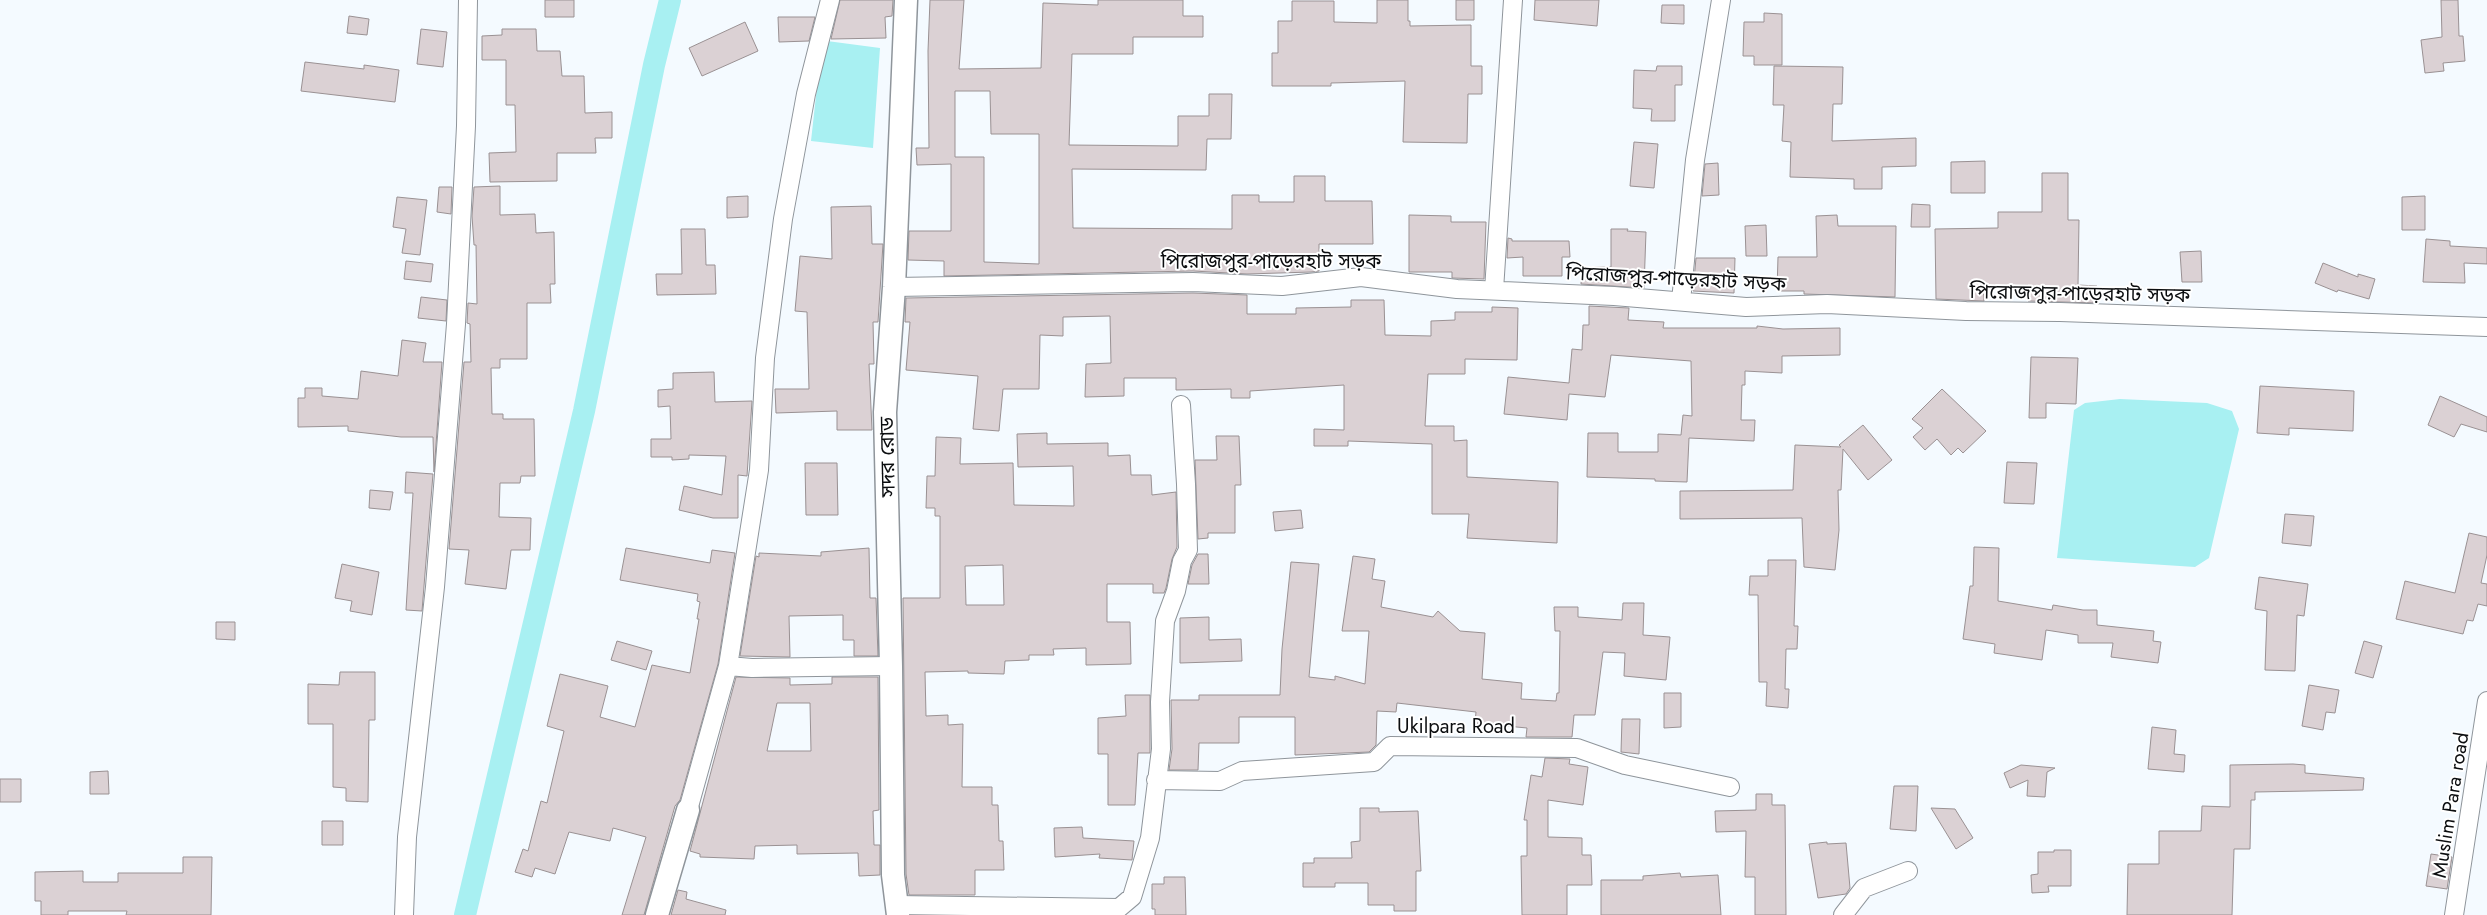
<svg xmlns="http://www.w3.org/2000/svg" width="2487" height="915" viewBox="0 0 2487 915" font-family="Jost,'Noto Sans Bengali',sans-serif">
	<rect width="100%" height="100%" fill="#f4faff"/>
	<path fill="#a8f0f2" d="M827 41 880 48 873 148 811 141 817 87Z
		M2120 399 2207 403 2232 411 2239 429 2209 558 2195 567 2057 558 2074 410 2085 403Z"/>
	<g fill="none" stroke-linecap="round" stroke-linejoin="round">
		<path stroke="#a8f0f2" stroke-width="22" d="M465 915 584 411 654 65 670 0"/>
	</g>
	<path fill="#dbd1d4" stroke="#9a9193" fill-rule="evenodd" d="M545 0H574V17H545Z
		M840 0H893L892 16 885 17 886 38 831 39Z
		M930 0H964L959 69 1041 68 1043 3 1098 5V0H1183V16H1203V37H1133V54H1072L1069 145 1178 146V116H1209V94H1232L1231 139H1207L1206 170 1072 169 1073 228 1232 229V195H1259V202H1294V176H1325V201H1372L1373 244H1319V271L1311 272 1247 274 1193 271 944 276V261L908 260 909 231H951V164L917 165 916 148H929L928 51ZM955 91H990L991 134H1039V264L984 262V157H955Z
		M1377 0H1408V21H1410V26L1471 25V66H1482V94H1468L1467 143 1403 142 1405 81 1331 83V86H1272V53H1278V21H1292V1H1334V22L1377 23Z
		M1456 0H1474V20H1456Z
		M1535 0H1599L1597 26 1534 20Z
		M2441 0H2458L2459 36H2463L2465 61 2443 63 2444 71 2425 73 2421 40 2442 37Z
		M1662 5H1684V24L1661 23Z
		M1764 13 1782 14V65H1754V56H1743L1744 22H1764Z
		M349 16 369 19 367 35 347 33Z
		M778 17H815L809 41 779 42Z
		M745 22 758 51 702 76 689 48Z
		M421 29 447 32 443 67 417 64Z
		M502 29H536L537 51H560L562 76H584L585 113 612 112V138H595L596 153H557V181L490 182 489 153 516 152 515 105H506V60H482V36L502 35Z
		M305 62 364 69V65L399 70 395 102 301 91Z
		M1657 66H1682V85H1675V121H1651L1652 109 1633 108 1634 70 1656 71Z
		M1774 66 1843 67 1842 104H1833L1832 141 1916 138V166L1882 167V189H1854V179L1790 177 1791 142 1782 141 1784 105H1773Z
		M1634 142 1658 144 1654 188 1630 186Z
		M1985 161V193H1951V162Z
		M1718 163 1719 195 1702 196 1705 164Z
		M2042 173H2068V220H2079L2078 285 2097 286V303L2028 301V285H1983L1984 301 1936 299 1935 229 1998 228V212H2042Z
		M500 186V215L535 214 536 233 554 232 555 284H550L551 303H527V359H500V368H491L492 414H503V419H534L535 476H521L520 483H500L499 517 531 518 530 550H511L506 589 465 584 469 550 449 549 464 362H471L470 324 467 323 468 303 477 304 476 245H474L472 216 474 187Z
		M439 187H452L451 214 437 212Z
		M748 196V217L727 218V197Z
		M2425 196V230H2402V197Z
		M397 197 427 200 420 255 402 253 406 229 393 227Z
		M1912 204 1930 205V227H1911Z
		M871 206 872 244H883L878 322H873L874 364H869L872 430H837V411L776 413 775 389H809L807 312 795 311 800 256 832 259 831 207Z
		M1409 215 1451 216V222H1486L1484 279 1452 278V272H1409Z
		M1837 215 1838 226H1896L1895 297 1804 294V291H1777L1778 257H1817L1816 216Z
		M1766 225 1767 256H1746L1745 226Z
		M681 229H705L706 265H715L716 294 657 295 656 274H682Z
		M1611 229H1628L1627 231 1646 232 1644 288 1581 284 1582 267H1611Z
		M1508 238 1512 239V241H1569L1570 257H1562V276H1523V257L1507 258Z
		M2426 239 2450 241V246L2487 248V264L2464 263 2465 283 2423 282Z
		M2201 251 2202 282H2182L2180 252Z
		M1696 258H1735L1734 293 1693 291Z
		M406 261 433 264 431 282 404 279Z
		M2323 263 2358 277V274L2375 279 2369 299 2338 290 2337 292 2315 283Z
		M1193 293 1247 295V314H1296V308L1351 307V300H1384L1385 335 1431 336V321L1455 320V312H1492V307L1518 308 1517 360 1465 359V374H1428L1425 426H1454V441L1467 440V477L1558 482 1557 543 1467 538 1469 514H1432V444L1348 441V446H1314V429L1344 430V385L1250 391V398H1231V389L1176 390V378H1124V396L1085 397 1086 364 1111 363 1110 316 1063 317V336L1040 335 1039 389H1003L999 431 973 429 978 376 906 370 910 322H905L906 298Z
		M421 297 447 300 446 321 418 318Z
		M1589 306 1629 308 1628 320 1664 322 1663 328H1757V326L1783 329 1840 328V355L1782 356V373L1745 371V385H1742L1741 420H1755L1754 441 1689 438 1687 482 1655 481V479L1587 477 1588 433H1618V452H1658V434L1681 435 1683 415 1692 416 1691 361 1611 355 1605 397 1569 394 1567 420 1504 414 1508 377 1569 383 1572 349 1582 350 1583 325H1589Z
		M402 340 426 343 423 362H442L434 472 433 437H401L348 431V426L298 427V398H305V388H322V396L358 399 361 371 398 376Z
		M2031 357 2078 358 2076 404 2046 403V418H2029Z
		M714 372 715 402 752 401 747 476 738 475V518H713L679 510 684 486 722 495 726 456 689 455V459L672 460V457H651V439H671L670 406 658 407V390L673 389V373Z
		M2260 386 2354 391 2353 431 2289 428V435L2257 433Z
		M1942 389 1986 431 1963 453 1958 448 1951 455 1937 439 1925 450 1913 437 1923 428 1912 419Z
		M2440 396 2487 417V432L2461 424 2454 437 2428 425Z
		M1863 425 1892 460 1868 480 1843 449 1841 490H1838L1839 530 1835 570 1804 567 1802 518 1680 519V491L1793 490 1795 445 1841 447 1839 445Z
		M1047 433V444L1108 443V456L1130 455 1131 475H1151L1152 495 1176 492 1177 547 1172 559 1166 588 1164 593H1153V584H1107V622H1130L1131 664 1086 665V648L1053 649 1054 655H1029V660L1005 661 1004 674 968 673V671L925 672 926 716 948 715V725L963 724 962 787H992V805H998L999 841H1003L1004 870H975V895H909L906 874 903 598H940V516H935V508H926L927 476H935L936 437 961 438 960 464 1013 463 1014 505 1074 506 1073 466 1018 467 1017 434ZM1003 565 1004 605H966L965 566Z
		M1216 436H1239L1241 485H1235V533H1208V538L1198 539 1195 460H1217Z
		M2007 462 2037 463 2034 504 2004 503Z
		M805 463H837L838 515H806Z
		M406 472 433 474 422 611 406 610 413 493H405Z
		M370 490 393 492 390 510 369 508Z
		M1301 510 1303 528 1275 531 1273 512Z
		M2285 514 2314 516 2311 546 2282 543Z
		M2469 533 2487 537V555L2481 583 2487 584V606L2478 604 2473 621 2467 620 2463 634 2396 619 2405 581 2455 593Z
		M1974 547 1999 548 1998 601 2052 610 2053 605 2083 610H2097V625L2154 631 2153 641 2161 642 2158 663 2111 657 2113 643H2078V635L2046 630 2042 660 1994 653 1995 644 1963 639 1970 586H1973Z
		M626 548 710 563 712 550 735 553 718 664 680 800 675 806 644 915H622L646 837 613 828 610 841 569 832 555 874 535 868 532 877 515 872 523 849 528 851 541 801 547 803 564 731 547 726 560 674 608 686 600 717 635 727 652 665 690 673 699 619H697L700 602 697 601 698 594 620 580Z
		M869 548 870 598H876L878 656H854V640H843V615L789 616 790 657 740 656 756 556 759 557V553L821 556V552Z
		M1198 554H1208L1209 584H1188L1192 565Z
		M1353 556 1375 559 1372 579 1385 581 1381 607 1433 617 1438 611 1460 631 1485 633 1482 679 1522 683 1521 699 1556 701 1557 693H1559L1560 631H1555L1554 607H1578V617L1622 620 1623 603H1644L1643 635 1670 637 1666 680 1624 676 1625 653 1603 652 1595 715H1574L1572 737H1526L1527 728 1475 723 1476 712 1397 703 1396 712 1377 711 1376 745 1369 752 1295 755V717H1239V743H1199L1198 770H1169L1172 749 1171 700H1199V695H1280L1282 649 1291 562 1319 564 1309 677 1335 680V676L1365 684 1369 631H1342Z
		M1768 560H1796L1794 626H1798L1797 649H1786L1785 689H1789L1788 708 1766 706 1767 682H1759L1758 595H1749L1750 576H1768Z
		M342 564 379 572 372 615 350 611 352 601 335 598Z
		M2259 577 2308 584 2304 616 2297 615 2295 671 2265 670 2267 611 2255 609Z
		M1209 617V640L1241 639 1242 661 1180 663V618Z
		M216 622H235V640L216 639Z
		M617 641 652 651 646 670 611 660Z
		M2364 641 2382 646 2373 678 2355 673Z
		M340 672H375V720H369L368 802 346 801V788L333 787V724H308V684L339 685Z
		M736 677 790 678V685L832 684V677H878L879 810 873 811 874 845H880V875L859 876 858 853 797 854V845L755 846 754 859 700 857V854L690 851ZM777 703H810L811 751H767Z
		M2309 685 2339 690 2335 713 2326 712 2323 730 2302 726Z
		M1664 693H1681V727L1664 728Z
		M1125 695H1150V753H1138L1135 805H1108V754H1098V718L1126 716Z
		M1622 719H1640L1639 754 1621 752Z
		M2152 727 2176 730 2174 754 2185 755 2184 772 2148 769Z
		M1545 758 1570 759 1569 764 1588 767 1583 805 1548 800V837L1582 838V855H1591L1592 885H1567V915H1522L1521 856H1527V820H1524L1531 775 1542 777Z
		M2293 764 2305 765V773L2364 778 2363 790 2255 792V800H2251L2250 849H2234L2232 915H2127L2128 864H2159V831H2201L2202 806 2230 807V765Z
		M2021 765 2055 768 2047 772 2045 797 2027 796 2028 780 2010 788 2004 773Z
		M108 771 109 794H90V772Z
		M0 779H21V802H0Z
		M1894 786H1918L1916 831 1890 829Z
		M1756 794H1772V805H1785L1786 915H1755V877H1745L1746 831 1716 832 1715 811 1756 810Z
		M1360 808H1379V812L1418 811 1421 871H1416V911H1394V905H1368V883H1335V887H1303V863H1314V858H1352L1351 842 1360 841Z
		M1931 808 1955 809 1973 838 1956 849Z
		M322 821H343V845H322Z
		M1082 827 1083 838 1134 841 1132 860 1099 858 1100 854 1055 857 1054 828Z
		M1827 842V844L1846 843 1850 888 1846 894 1818 898 1809 844Z
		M2054 850H2071V886H2048L2049 892 2032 893 2031 875 2038 874V852H2054Z
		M2431 854 2452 857 2447 889 2426 886Z
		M183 857H212L211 915H126L127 911H68V915H41V901H35V872L83 871V882H118V873H183Z
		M1680 873 1681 877 1718 875 1721 915H1601V880H1643V876Z
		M1164 877H1185L1186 915H1155V909H1152V884H1164Z
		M678 890 687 892 686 899 726 910 725 915H671Z"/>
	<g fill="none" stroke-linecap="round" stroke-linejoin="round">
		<g stroke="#8f959b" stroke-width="20">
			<path id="minor" d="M894 287 1193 282 1282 286 1361 277 1457 289 1614 296 1746 307 1827 304 1966 311 2060 312 2487 327
				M1494 290 1513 0
				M1681 301 1695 160 1721 0
				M728 666 752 668 891 666
				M1156 780 1220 781 1242 771 1374 762 1390 746 1577 748 1625 765 1730 787
				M688 810 728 666 759 470 765 358 783 219 806 94 830 0
				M896 905 1119 908 1132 897 1150 838 1161 749 1160 702 1165 621 1176 591 1182 561 1188 550 1186 484 1181 405
				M404 915 407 837 435 587 456 324 466 126 468 0
				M1843 915 1864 888 1908 871
				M2454 915 2487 701"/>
		</g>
		<g stroke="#8f959b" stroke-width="25">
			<path id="tertiary" d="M657 915 688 810
				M898 915 893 875 891 666 885 412 894 287 906 0"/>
		</g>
		<use href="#minor" stroke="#fff" stroke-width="18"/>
		<use href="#tertiary" stroke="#fff" stroke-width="22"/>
	</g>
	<g text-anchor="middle" stroke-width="4" stroke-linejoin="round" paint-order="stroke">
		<g font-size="20" fill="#0b0d0f" stroke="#fff">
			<text x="1271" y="268">পিরোজপুর-পাড়েরহাট সড়ক</text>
			<text transform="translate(1676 278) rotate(3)" y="7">পিরোজপুর-পাড়েরহাট সড়ক</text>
			<text transform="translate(2080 293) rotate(1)" y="7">পিরোজপুর-পাড়েরহাট সড়ক</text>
			<text transform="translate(887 457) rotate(-91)" y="7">সদর রোড</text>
			<text x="1456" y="733">Ukilpara Road</text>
			<text transform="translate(2450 805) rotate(-81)" y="7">Muslim Para road</text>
		</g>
	</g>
</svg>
